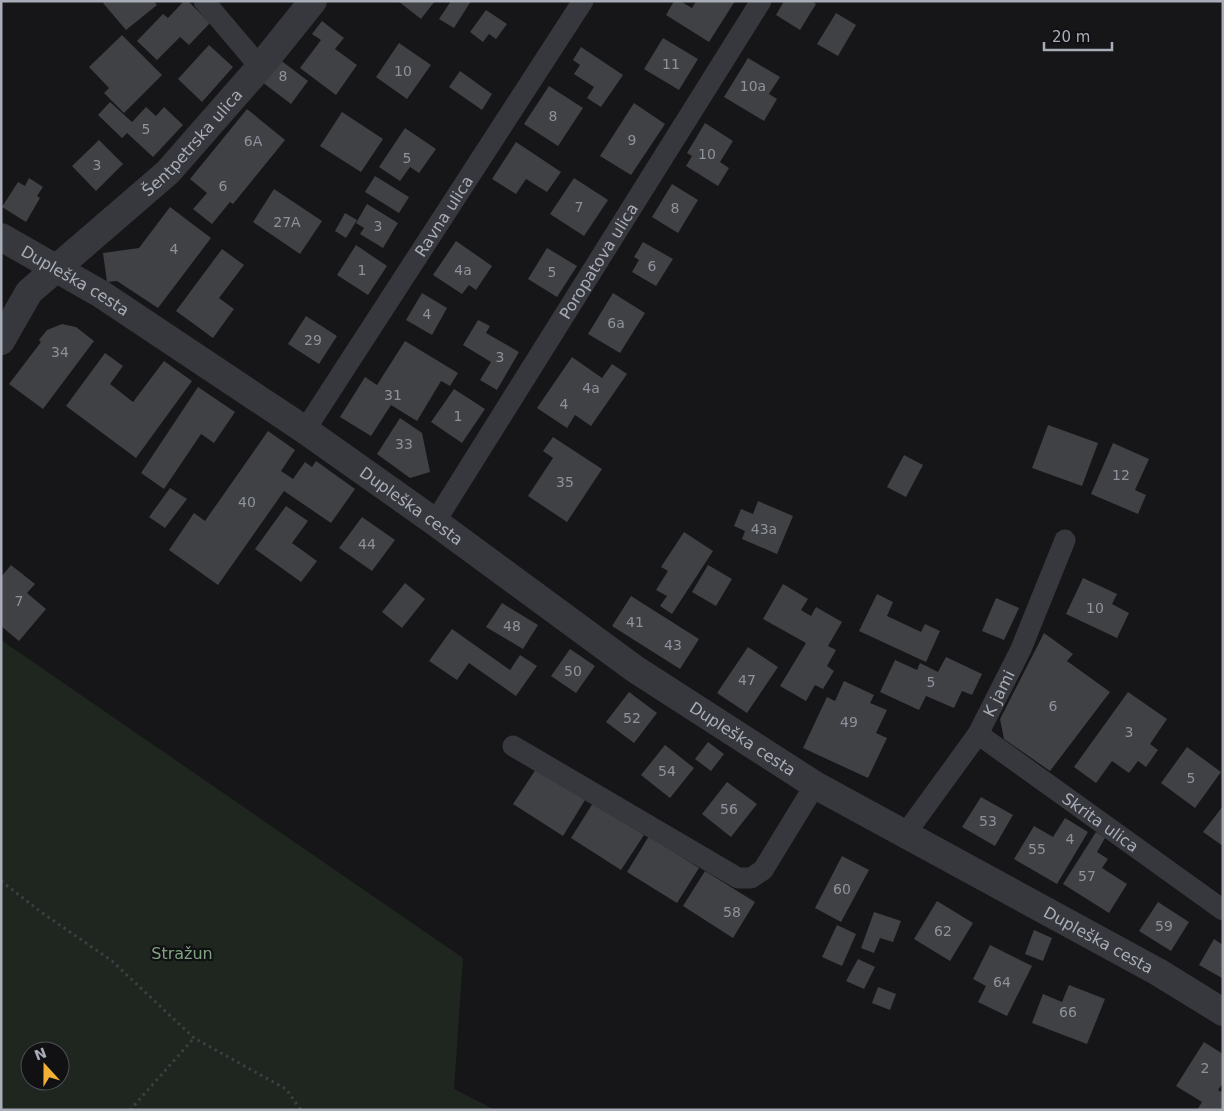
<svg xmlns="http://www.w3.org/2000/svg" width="1224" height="1111" viewBox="0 0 1224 1111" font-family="'DejaVu Sans',sans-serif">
	<rect width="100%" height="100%" fill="#161618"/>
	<path fill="#1e261f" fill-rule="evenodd" d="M1 640 463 958 454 1089 495 1110H1ZM30 1051H60V1081H30Z"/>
	<path fill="#404145" d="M106 1H154L157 5 126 30 103 3Z
		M184 1H188L210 23 189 45 180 37 157 60 137 41 163 14 168 18Z
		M398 1H435L421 19Z
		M451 1H471L454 28 439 19Z
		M674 1H680L692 8 696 1H735L709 42 666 15Z
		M784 1H812L816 4 800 30 776 15Z
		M486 10 507 24 496 39 489 34 483 42 470 32Z
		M836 13 856 25 838 56 817 44Z
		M322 21 344 38 335 49 357 65 336 95 300 68 321 40 312 34Z
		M122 35 162 75 124 113 104 93 109 88 89 67Z
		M663 38 698 59 679 90 644 69Z
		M399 43 431 65 407 99 376 77Z
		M209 45 233 67 202 102 178 79Z
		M581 47 623 75 601 107 587 98 594 87 574 74 580 65 573 60Z
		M748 58 780 77 769 94 777 99 764 121 724 97Z
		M279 59 308 81 291 104 262 82Z
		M460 71 492 94 482 110 449 87Z
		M549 86 583 108 558 146 524 124Z
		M110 102 132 122 146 107 156 116 164 107 183 125 153 157 127 133 122 138 98 115Z
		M634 103 665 124 631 175 600 156Z
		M247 109 285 140 233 204 230 202 212 224 193 209 207 193 190 179Z
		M342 112 383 139 361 172 320 146Z
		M705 123 733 141 720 162 729 168 718 186 686 166 692 156 687 153Z
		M405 128 436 149 419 173 410 167 400 181 379 167Z
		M99 140 123 164 96 191 72 166Z
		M516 142 561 172 547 192 526 179 516 194 492 179Z
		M375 176 409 197 399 213 365 192Z
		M29 178 43 187 37 196 40 198 26 222 2 207 18 182 25 186Z
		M574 178 608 200 584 236 550 214Z
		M672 184 698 200 678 233 652 217Z
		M274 189 322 221 300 254 253 222Z
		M367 204 398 223 383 248 360 234 364 228 356 223Z
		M170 207 211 238 158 308 117 281 107 282 103 253 139 248Z
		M345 213 357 220 346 238 335 231Z
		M456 241 492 266 476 290 469 285 462 294 433 275Z
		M643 242 673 259 656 286 632 272 639 260 634 257Z
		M356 245 387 266 368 295 337 275Z
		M547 248 577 266 557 297 528 279Z
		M222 249 244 265 219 298 234 309 213 338 176 311Z
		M422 293 447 308 432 335 406 320Z
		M613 293 645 313 620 353 588 334Z
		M306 316 337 336 319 364 288 344Z
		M478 320 490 326 486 333 519 352 497 390 480 380 491 362 463 345Z
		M62 324 76 327 94 341 43 409 9 384 41 342 39 340 47 330Z
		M405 341 458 373 450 386 441 381 417 421 391 405 371 436 340 417 365 377 377 385Z
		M105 353 123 366 110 384 133 402 164 361 192 381 136 458 66 406Z
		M572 357 602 378 612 364 627 374 591 426 575 415 567 428 537 408Z
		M198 387 235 412 214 443 201 434 164 489 141 473Z
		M454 389 485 409 462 443 431 422Z
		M400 418 422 433 430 472 410 478 377 454Z
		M1048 425 1098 443 1082 486 1032 468Z
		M268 431 295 450 281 471 293 479 305 462 312 467 316 461 355 489 331 523 284 491 218 585 169 550 194 513 205 521Z
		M553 437 602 469 567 522 528 496 553 458 543 451Z
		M1113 443 1149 459 1135 490 1146 495 1138 514 1091 494Z
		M904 455 923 465 906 497 887 487Z
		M170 488 187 499 165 528 149 517Z
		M758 501 793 516 777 554 742 539 745 531 734 526 741 509 753 514Z
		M286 506 308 521 292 543 317 561 301 582 255 549Z
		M362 517 395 540 372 571 339 548Z
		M684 532 713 551 672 614 660 606 667 596 656 590 668 571 661 567Z
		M11 565 35 584 27 593 46 609 19 641 1 626V577Z
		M708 565 732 579 716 606 692 592Z
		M1083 578 1117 594 1112 604 1129 613 1117 638 1066 614Z
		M405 583 425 599 402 628 382 612Z
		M783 584 808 599 801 610 811 616 816 607 842 622 828 646 836 650 827 666 834 671 823 689 815 685 806 701 780 686 806 643 763 619Z
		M877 594 893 602 887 616 921 632 925 624 940 631 926 662 859 631Z
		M631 596 699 639 680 669 612 626Z
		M996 598 1019 608 1004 640 982 631Z
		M502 603 538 625 523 649 486 627Z
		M452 629 510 670 520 655 537 666 516 696 469 663 457 680 429 661Z
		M1044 633 1073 654 1067 661 1110 692 1050 771 1004 739 1000 719Z
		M748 647 778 667 747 713 717 693Z
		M570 649 595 666 576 693 551 676Z
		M946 657 982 674 972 695 962 691 954 708 926 696 919 710 880 692 895 660 917 670 920 663 938 672Z
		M844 681 874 695 870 703 887 710 876 733 887 738 868 778 803 748 827 697 835 701Z
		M629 692 657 713 634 743 606 722Z
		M1128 692 1167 719 1150 744 1158 750 1146 767 1138 761 1129 773 1112 761 1096 783 1074 767Z
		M708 742 724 754 711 771 695 759Z
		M665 745 694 768 670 798 641 775Z
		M1187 747 1221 772 1195 808 1161 783Z
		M536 769 585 800 563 836 513 804Z
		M727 782 757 804 731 837 702 814Z
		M981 797 1013 815 995 846 962 827Z
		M593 803 644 835 621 870 571 838Z
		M1223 806V846L1203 832Z
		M1065 818 1088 832 1057 884 1014 859 1034 826 1053 837Z
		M1096 832 1105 838 1097 852 1108 859 1102 868 1127 884 1109 913 1063 884Z
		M649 836 699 868 677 903 627 872Z
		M842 856 869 870 841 922 815 908Z
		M705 871 755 902 733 938 683 906Z
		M937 901 973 923 950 961 914 939Z
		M1158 902 1189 922 1171 951 1139 931Z
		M874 912 901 921 893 942 880 938 874 953 861 948Z
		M837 925 856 934 842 966 822 957Z
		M1034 930 1052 938 1043 961 1025 954Z
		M1214 939 1223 945 1222 978 1199 965Z
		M990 945 1032 966 1007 1016 978 1002 986 986 973 979Z
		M858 959 875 967 864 989 846 981Z
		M1069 985 1105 999 1087 1044 1032 1023 1043 994 1062 1002Z
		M878 987 896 994 890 1010 872 1003Z
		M1204 1042 1223 1054V1083L1218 1090 1223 1093V1110H1197L1202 1102 1176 1086Z"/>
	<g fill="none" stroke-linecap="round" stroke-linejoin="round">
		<path stroke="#3d3f44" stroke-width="3" stroke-dasharray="2.5 4" stroke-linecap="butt" d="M1 881 41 912 112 961 194 1038 286 1089 301 1110
			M130 1110 194 1038"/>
		<g stroke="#37383d" stroke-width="21">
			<path d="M204 1 260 67"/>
			<path id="s1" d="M305 430 583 1"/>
			<path id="s2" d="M435 522 761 1"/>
			<path id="s3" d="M978 734 1223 910"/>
			<path d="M513 746 738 878H751L763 870 815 785"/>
			<path id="s4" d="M906 833 978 734 1021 649 1065 540"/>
		</g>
		<g stroke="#37383d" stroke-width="28">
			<path id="s5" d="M1 237 101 294 305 430 435 522 635 669 815 785 1158 972 1223 1012"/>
			<path id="s6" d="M1 341 29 292 168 172 260 67 313 1"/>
		</g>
	</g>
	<g text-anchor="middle" stroke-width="4.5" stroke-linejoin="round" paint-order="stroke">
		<g font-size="14" fill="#8e929b">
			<text x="671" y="69">11</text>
			<text x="403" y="76">10</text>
			<text x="283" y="81">8</text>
			<text x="753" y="91">10a</text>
			<text x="553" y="121">8</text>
			<text x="146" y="134">5</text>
			<text x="632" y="145">9</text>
			<text x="253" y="146">6A</text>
			<text x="707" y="159">10</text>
			<text x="407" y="163">5</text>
			<text x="97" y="170">3</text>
			<text x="223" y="191">6</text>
			<text x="579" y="212">7</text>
			<text x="675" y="213">8</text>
			<text x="287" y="227">27A</text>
			<text x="378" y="231">3</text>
			<text x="174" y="254">4</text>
			<text x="652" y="271">6</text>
			<text x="362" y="275">1</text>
			<text x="463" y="275">4a</text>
			<text x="552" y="277">5</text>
			<text x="427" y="319">4</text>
			<text x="616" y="328">6a</text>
			<text x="313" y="345">29</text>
			<text x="60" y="357">34</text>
			<text x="500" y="362">3</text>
			<text x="591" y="393">4a</text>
			<text x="393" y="400">31</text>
			<text x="564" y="409">4</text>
			<text x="458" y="421">1</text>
			<text x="404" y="449">33</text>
			<text x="1121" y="480">12</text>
			<text x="565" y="487">35</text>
			<text x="247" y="507">40</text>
			<text x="764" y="534">43a</text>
			<text x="367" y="549">44</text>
			<text x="19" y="606">7</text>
			<text x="1095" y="613">10</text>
			<text x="635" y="627">41</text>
			<text x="512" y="631">48</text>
			<text x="673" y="650">43</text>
			<text x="573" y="676">50</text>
			<text x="747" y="685">47</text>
			<text x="931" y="687">5</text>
			<text x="1053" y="711">6</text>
			<text x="632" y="723">52</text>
			<text x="849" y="727">49</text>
			<text x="1129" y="737">3</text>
			<text x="667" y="776">54</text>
			<text x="1191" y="783">5</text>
			<text x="729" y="814">56</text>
			<text x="988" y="826">53</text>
			<text x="1070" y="844">4</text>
			<text x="1037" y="854">55</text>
			<text x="1087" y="881">57</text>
			<text x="842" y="894">60</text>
			<text x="732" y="917">58</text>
			<text x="1164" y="931">59</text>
			<text x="943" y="936">62</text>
			<text x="1002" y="987">64</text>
			<text x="1068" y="1017">66</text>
			<text x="1205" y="1073">2</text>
		</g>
		<g font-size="16" fill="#a8adb8" stroke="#111113">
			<text dy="6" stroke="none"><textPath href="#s6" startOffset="278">Šentpetrska ulica</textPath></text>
			<text dy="6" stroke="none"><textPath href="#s1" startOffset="255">Ravna ulica</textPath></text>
			<text dy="6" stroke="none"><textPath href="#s2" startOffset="308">Poropatova ulica</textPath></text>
			<text dy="6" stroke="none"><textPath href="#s5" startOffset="86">Dupleška cesta</textPath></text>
			<text dy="6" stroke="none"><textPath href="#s5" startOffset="491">Dupleška cesta</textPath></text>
			<text dy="6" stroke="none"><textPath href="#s4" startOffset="168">K jami</textPath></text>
			<text dy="6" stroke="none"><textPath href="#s5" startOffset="896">Dupleška cesta</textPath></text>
			<text dy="6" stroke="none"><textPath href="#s3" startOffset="151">Skrita ulica</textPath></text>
			<text dy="6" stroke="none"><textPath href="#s5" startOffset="1305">Dupleška cesta</textPath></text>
		</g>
		<g font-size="16" fill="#7fa381" stroke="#111113">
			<text x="182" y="959">Stražun</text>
		</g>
	</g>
	<rect width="1224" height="1111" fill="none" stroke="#a8adb8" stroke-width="5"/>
	<g transform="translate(45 1066) rotate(339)"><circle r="24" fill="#111113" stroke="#4d4f55"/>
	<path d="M0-4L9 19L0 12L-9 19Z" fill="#f2b134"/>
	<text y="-8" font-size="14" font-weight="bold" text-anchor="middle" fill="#a8adb8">N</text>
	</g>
	<path d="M1044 42v8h68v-8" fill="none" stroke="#a8adb8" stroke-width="2.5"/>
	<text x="1052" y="42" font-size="15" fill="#a8adb8" stroke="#111113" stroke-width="4" paint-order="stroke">20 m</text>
</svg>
